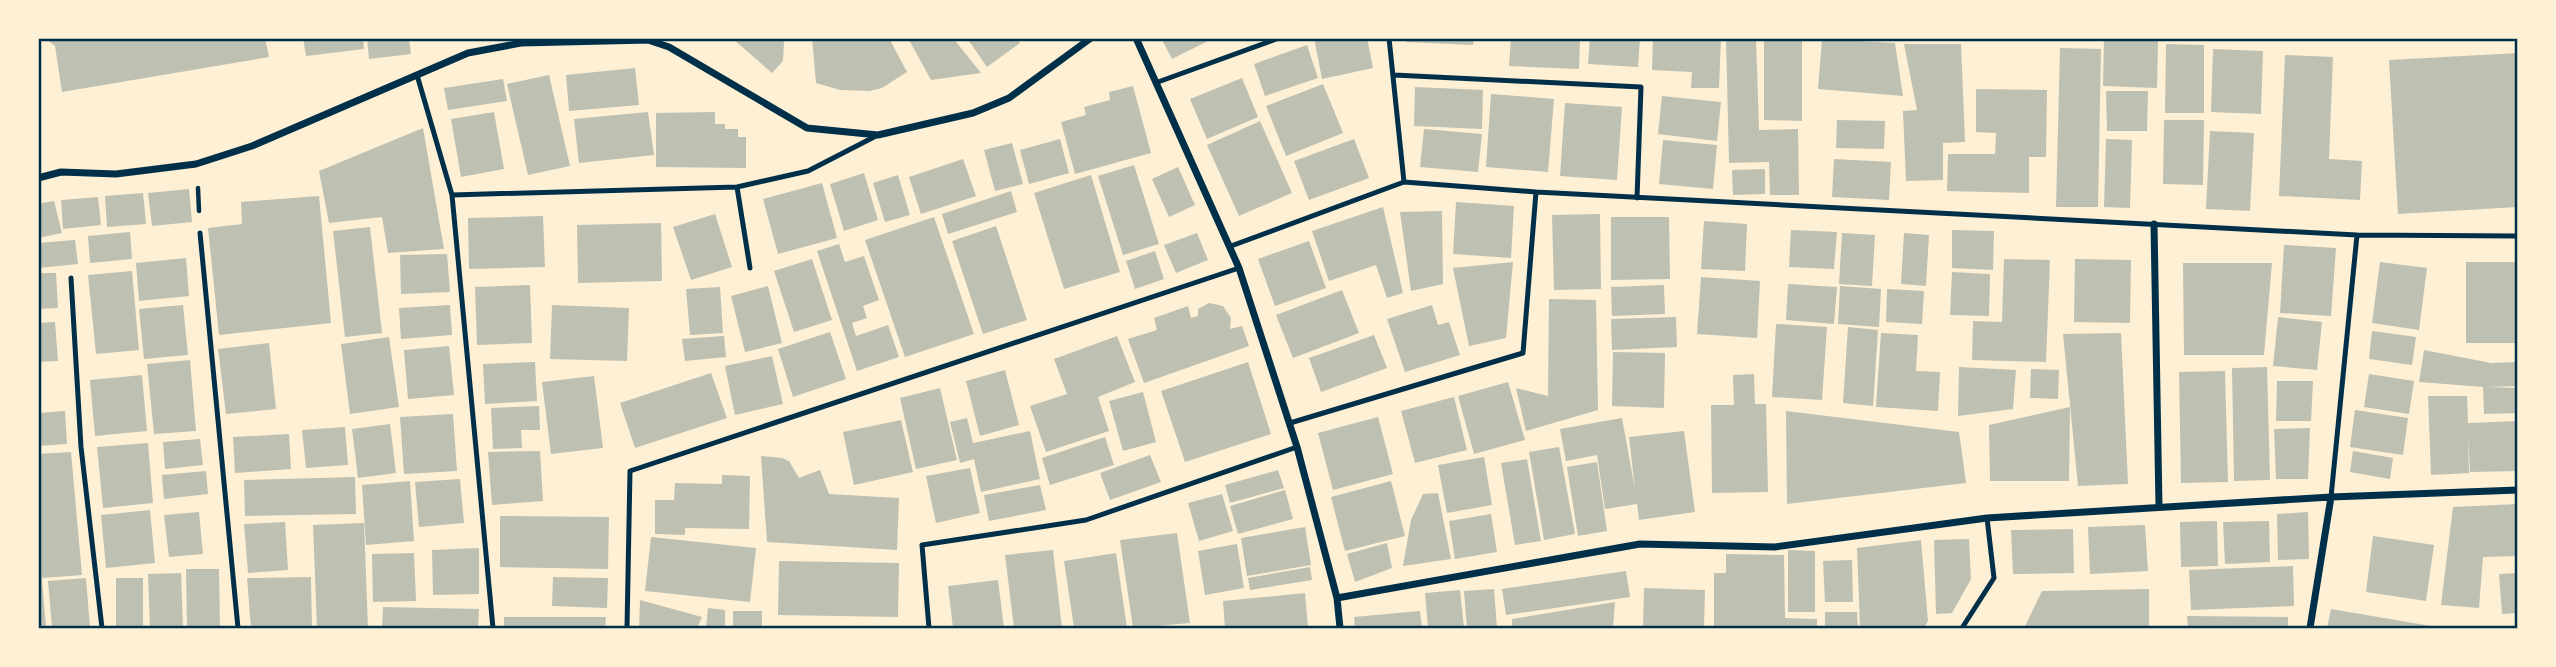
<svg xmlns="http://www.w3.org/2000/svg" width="2556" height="667" viewBox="0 0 2556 667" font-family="Montserrat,sans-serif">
	<rect width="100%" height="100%" fill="#fdf0d5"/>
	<path fill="#bec0b2" d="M45 38H265L269 57 62 92 55 46Z
		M303 38H363L364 49 306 56Z
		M367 38H409L411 54 369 59Z
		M732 38H780L784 41 783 61 772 73Z
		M812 38H889L907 72 882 88 869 91 840 90 816 83Z
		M908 38H953L981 73 931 80Z
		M967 38H1017L1020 43 987 67Z
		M1161 38H1209L1210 40 1172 59Z
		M1314 38H1367L1373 68 1322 79Z
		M1406 38H1474L1473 45 1406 42Z
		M1511 38H1580L1579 69 1509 66Z
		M1590 38H1640L1638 67 1588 64Z
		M1653 38H1721L1719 88H1691L1692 72 1652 70Z
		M1726 38H1756L1759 130 1798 129 1799 195H1770L1769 162 1729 163Z
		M1764 38H1802V121L1764 120Z
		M2104 38 2158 39 2157 88 2103 86Z
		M1822 39 1895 43 1903 96 1818 89Z
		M1904 44H1961L1965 142 1943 143V180L1906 181 1903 111 1917 110Z
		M2166 44 2204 45V113H2165Z
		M1307 45 1318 78 1265 96 1254 64Z
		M2060 48 2101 49 2098 207H2056Z
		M2213 49 2263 51 2261 114 2211 112Z
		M2518 53V207L2398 214 2389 60Z
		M2285 55 2333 57 2329 159 2362 161 2360 200 2279 196Z
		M635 68 639 105 569 111 566 75Z
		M549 75 570 166 528 175 507 84Z
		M1242 78 1258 117 1207 139 1190 99Z
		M503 79 507 101 448 110 444 88Z
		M1323 84 1343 133 1286 156 1266 106Z
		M1133 86 1151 153 1075 174 1061 122 1086 115 1084 107 1110 100 1109 92Z
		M1415 87 1483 90 1482 129 1414 126Z
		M1976 89 2047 90 2046 157H2029V193L1947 191 1948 154H1995L1996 133 1976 132Z
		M2106 91H2148L2147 131H2107Z
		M1491 94 1554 99 1548 172 1486 167Z
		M1662 96 1721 102 1717 141 1658 134Z
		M1565 103 1622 107 1617 180 1560 176Z
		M494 112 504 169 461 177 451 119Z
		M648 112 654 155 579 163 574 119Z
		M715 112V124H725V129H738V137H746V168L656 167V113Z
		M1837 120 1885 121 1884 149 1836 148Z
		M2164 120H2204L2203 185 2163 184Z
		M1260 121 1292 193 1239 216 1207 145Z
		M423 128 444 249 388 253 382 217 329 223 319 171Z
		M1424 129 1482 134 1478 172 1420 167Z
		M2210 131 2254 133 2250 211 2206 209Z
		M1060 139 1069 173 1029 184 1020 150Z
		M1354 139 1369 178 1309 200 1294 161Z
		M2106 139 2132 140 2130 208 2104 207Z
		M1663 140 1717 145 1713 189 1659 184Z
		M1012 143 1023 184 995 191 984 150Z
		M963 159 976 196 921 214 909 177Z
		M1834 159 1891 162 1889 200 1832 197Z
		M1134 165 1159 244 1123 255 1098 176Z
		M1178 167 1195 205 1169 217 1152 179Z
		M1765 169V194L1733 195 1732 170Z
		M864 173 878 220 844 231 830 184Z
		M898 175 910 215 885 222 873 183Z
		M1091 175 1120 272 1064 289 1034 193Z
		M822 183 837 238 778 254 763 199Z
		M189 189 192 222 152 226 148 193Z
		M1011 191 1017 212 948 234 942 214Z
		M143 193 146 224 107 227 105 196Z
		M319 196 331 323 219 335 208 228 242 224 241 202Z
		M98 197 101 225 63 229 61 200Z
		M54 201 62 233 38 238V204Z
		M1456 202 1514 206 1511 258 1453 254Z
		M1383 207 1403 293 1387 298 1376 265 1329 281 1312 231Z
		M1442 211 1443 284 1411 291 1400 212Z
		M715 214 732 267 691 280 673 227Z
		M1600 214 1601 289 1554 290 1552 215Z
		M543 216 545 267 469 269 468 218Z
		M934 217 974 334 905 357 865 240Z
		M1611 217H1669L1670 279 1611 280Z
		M1704 221 1747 224 1745 271 1701 269Z
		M661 223 662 281 578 283 577 225Z
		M996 226 1027 320 983 334 952 241Z
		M370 227 382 333 345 337 333 231Z
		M1791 230 1837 232 1834 269 1789 267Z
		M1952 230 1994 231 1993 270 1952 268Z
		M130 232 132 259 90 263 88 236Z
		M1197 233 1208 260 1176 273 1164 245Z
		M1842 233 1875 235 1872 286 1839 284Z
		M1904 233 1929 235 1926 286 1901 284Z
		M75 240 78 264 38 268V243Z
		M1309 241 1326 288 1275 306 1258 259Z
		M839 244 845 262 864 256 879 300 863 306 867 318 852 323 856 336 888 325 899 357 857 371 817 251Z
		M2284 245 2336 248 2331 316 2280 313Z
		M1155 251 1164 279 1135 289 1126 261Z
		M447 254 450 292 401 294 400 255Z
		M186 258 189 296 139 301 136 263Z
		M812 259 832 320 794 332 774 271Z
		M2004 259 2050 260 2046 362 1972 360 1973 321 2002 322Z
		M2075 259 2131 260 2130 323 2074 322Z
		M1513 262 1506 338 1469 346 1453 268Z
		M2380 262 2427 268 2419 330 2372 323Z
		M2466 262H2518V343H2466Z
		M2183 263H2272L2264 355H2184Z
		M132 271 139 350 96 354 88 275Z
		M1952 272 1990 274 1989 316 1950 315Z
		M38 273H56L58 308 38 309Z
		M1701 277 1760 281 1757 338 1697 334Z
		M1788 284 1837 287 1834 324 1786 320Z
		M530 285 532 343 477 345 475 287Z
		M1664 285 1665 314 1612 316 1611 287Z
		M768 286 782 343 745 352 731 296Z
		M1840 286 1881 289 1879 327 1838 324Z
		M720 287 723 333 690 335 686 289Z
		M1887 289 1924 291 1922 324 1886 322Z
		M1342 290 1359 333 1293 358 1276 315Z
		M1549 299 1596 300 1598 410 1526 431 1516 388 1548 396Z
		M1209 303 1223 306 1231 318 1230 329 1242 326 1249 346 1144 383 1128 339 1157 330 1154 318 1188 306 1191 318 1198 316V309Z
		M183 305 188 355 144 359 139 309Z
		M450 305 452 335 401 339 399 308Z
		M552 305 629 308 627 361 550 359Z
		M1432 305 1438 325 1449 322 1460 355 1405 372 1387 319Z
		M1676 317 1677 347 1612 350 1611 319Z
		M2278 317 2322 322 2317 370 2273 366Z
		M55 322 58 361 38 362V323Z
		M1776 324 1827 327 1822 400 1772 397Z
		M1848 327 1878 330 1873 406 1843 403Z
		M2372 331 2416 337 2412 365 2369 359Z
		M830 332 846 379 793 397 778 349Z
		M1881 333 1918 335 1916 371 1940 372 1938 411 1876 407Z
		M2121 333 2128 484 2078 486 2063 334Z
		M1374 335 1387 368 1321 392 1309 358Z
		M724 336 726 357 685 361 682 339Z
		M1117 336 1135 382 1098 397 1109 431 1046 452 1030 406 1067 394 1054 359Z
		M389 337 399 407 350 414 341 344Z
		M269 343 276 409 226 414 218 349Z
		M449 346 454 395 408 399 404 350Z
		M2424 350 2491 363 2518 362V386L2487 387 2518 388V413L2484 414 2483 387 2419 382Z
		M1613 352 1665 353 1664 408 1612 406Z
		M772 356 783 404 735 415 725 366Z
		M190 360 196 431 154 434 147 364Z
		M535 362 537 401 485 404 483 364Z
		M1248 362 1271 434 1185 462 1161 391Z
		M1959 367 2016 370 2013 409 1958 416Z
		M2267 367 2270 480 2234 481 2232 368Z
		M2031 369 2059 370 2058 399 2030 398Z
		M1005 370 1019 425 980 436 966 381Z
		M2225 371 2228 482 2181 483 2179 372Z
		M711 373 727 418 635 448 620 403Z
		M1754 374 1755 404H1766L1768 492 1712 493 1711 405H1734L1733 375Z
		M2369 374 2414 381 2409 414 2364 407Z
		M142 375 147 431 95 436 90 380Z
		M594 376 603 448 551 454 542 382Z
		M2277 381H2313L2311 421H2276Z
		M1508 382 1525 440 1474 454 1458 396Z
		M940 388 957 460 916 469 900 398Z
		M1143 392 1156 442 1123 451 1109 401Z
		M2428 396H2467L2468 423 2518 421V471L2470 472 2468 435 2469 473 2431 475Z
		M1454 397 1467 450 1415 463 1401 411Z
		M539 406 540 430H521L522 448 493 449 491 408Z
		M2070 407 2069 481H1990L1989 425Z
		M2355 410 2408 418 2403 455 2350 447Z
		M65 411 67 444 38 446V413Z
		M1786 411 1959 432 1966 483 1787 504Z
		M453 414 457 471 404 474 400 417Z
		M1378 417 1393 474 1333 490 1318 433Z
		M967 418 973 443 1030 431 1040 479 981 492 974 459 960 463 950 422Z
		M1622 418 1635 489 1629 437 1684 431 1695 512 1639 520 1637 504 1605 509 1597 455 1566 461 1560 429Z
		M901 420 913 472 854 485 843 432Z
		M390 424 396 473 358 478 352 429Z
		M345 427 348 465 306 468 302 430Z
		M2310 428 2308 479H2276L2274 429Z
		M289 434 291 469 235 473 233 437Z
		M1105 437 1114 465 1050 485 1042 458Z
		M200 439 203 465 165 469 163 442Z
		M148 443 153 503 103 508 97 447Z
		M1559 447 1575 534 1544 540 1529 452Z
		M540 451 543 501 492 505 488 452Z
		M2353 451 2393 458 2390 479 2350 472Z
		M71 452 82 575 42 578 46 628H38V454Z
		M1150 455 1161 482 1110 500 1100 473Z
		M761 456 782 458 789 461 799 478 820 470 829 494 899 498 897 550 767 542Z
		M1484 457 1492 505 1447 513 1438 465Z
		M1527 459 1541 541 1515 545 1501 463Z
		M1597 462 1607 531 1578 536 1567 467Z
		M970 468 980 513 936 523 926 476Z
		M1278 470 1284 488 1230 503 1225 485Z
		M206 471 208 494 164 499 162 475Z
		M722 475 750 476 749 529 685 528V535L655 534V500H674L675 483 722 484Z
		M355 477 356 514 245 516 244 480Z
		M460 479 464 523 419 527 415 482Z
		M410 481 414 541 366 545 362 485Z
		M1391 481 1405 536 1345 551 1331 497Z
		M1040 485 1046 510 989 521 984 495Z
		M1285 490 1293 519 1238 534 1230 506Z
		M1438 493 1451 559 1403 566 1411 520 1423 494Z
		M1222 494 1233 531 1199 541 1188 503Z
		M2518 504V556L2483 557 2479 608 2441 605 2453 507Z
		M150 510 155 563 106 568 101 515Z
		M199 512 203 554 169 557 164 515Z
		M2308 512 2309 559 2278 560 2277 514Z
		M1491 514 1497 552 1455 559 1449 521Z
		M500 516 609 517 608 569 500 567Z
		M2217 521 2218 566 2181 567 2180 522Z
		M2269 521 2270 562 2225 564 2223 522Z
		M285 522 288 570 248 573 244 524Z
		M364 523 368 628H317L313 525Z
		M2145 525 2148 571 2090 574 2088 527Z
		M1305 527 1311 565 1247 576 1241 538Z
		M2073 529 2074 573 2013 574 2011 530Z
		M1177 533 1190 623 1133 628 1120 540Z
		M2373 536 2434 545 2426 601 2366 592Z
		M651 537 756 548 750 602 645 591Z
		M1969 539 1971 579 1952 613 1936 614 1934 540Z
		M1921 540 1928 621 1924 628H1860L1857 548Z
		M1387 543 1392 568 1355 582 1347 554Z
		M1237 544 1244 588 1205 595 1198 551Z
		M479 548V594L433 595 432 550Z
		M1053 550 1062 628H1014L1005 555Z
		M1788 550 1815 551V612H1788Z
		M414 553 416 601 373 602 372 554Z
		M1116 553 1127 628H1074L1064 561Z
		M1726 554 1784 555 1785 618 1817 619V628H1714V573H1726Z
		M1852 560 1853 602H1825L1823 561Z
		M779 561 899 563 898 617 778 615Z
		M2293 566 2294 606 2191 610 2189 570Z
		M1310 567 1312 580 1250 590 1248 578Z
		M186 569H219L220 628H187Z
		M1626 571 1630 597 1506 615 1502 589Z
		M181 573 183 628H150L148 574Z
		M2518 573V613L2502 614 2499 574Z
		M311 577 312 628H251L247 578Z
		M553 577 608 578 607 608 552 606Z
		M86 578 90 628H52L48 581Z
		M116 578H143V628H116Z
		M998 580 1004 628H953L948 586Z
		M1644 588 1705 590 1704 628H1643Z
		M1494 589 1497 628H1467L1464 591Z
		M2149 589V628H2024L2042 591Z
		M1460 590 1464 628H1428L1425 593Z
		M1305 593 1308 628H1225L1223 601Z
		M640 600 702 617 697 628H639Z
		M1615 602 1613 628H1512V619Z
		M383 607 479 609 478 628H382Z
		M708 608 725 610V628H706Z
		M2331 609 2437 627 2436 628H2327Z
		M733 611H762V628H733Z
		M1420 611 1422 628H1355L1354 617Z
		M1825 612H1857L1858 628H1825Z
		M2187 616 2288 617V628H2188Z
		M504 617H606L605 628H504Z"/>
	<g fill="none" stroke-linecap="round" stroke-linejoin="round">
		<path stroke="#003049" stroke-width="4.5" d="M198 188 199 211"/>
		<path stroke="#003049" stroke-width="5" d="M1389 38 1404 182
			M417 75 452 195 493 628
			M1394 75 1641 87 1637 198
			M1158 82 1279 38
			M737 187 750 268
			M452 195 737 187 808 171 876 136
			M200 233 238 628
			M1231 246 1404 182 1536 192 2357 235 2518 236
			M71 278 81 447 102 628
			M1290 423 1523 353 1536 192
			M2331 497 2357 235
			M627 628 630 471 1239 268
			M929 628 922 545 1086 520 1297 447
			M1962 628 1994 578 1987 518"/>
		<path stroke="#003049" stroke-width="7" d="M1136 38 1239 268 1297 447 1337 598 1340 628
			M38 178 61 172 116 174 196 164 252 146 468 53 521 43 648 40 669 47 807 128 878 135 973 113 1009 98 1091 38
			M2154 224 2159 507
			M1337 598 1640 544 1775 547 1987 518 2331 497 2518 490
			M2310 628 2331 497"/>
	</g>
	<rect width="2556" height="667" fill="none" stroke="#fdf0d5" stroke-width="80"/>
	<rect x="40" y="40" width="2476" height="587" fill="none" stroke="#003049" stroke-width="2.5"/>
</svg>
